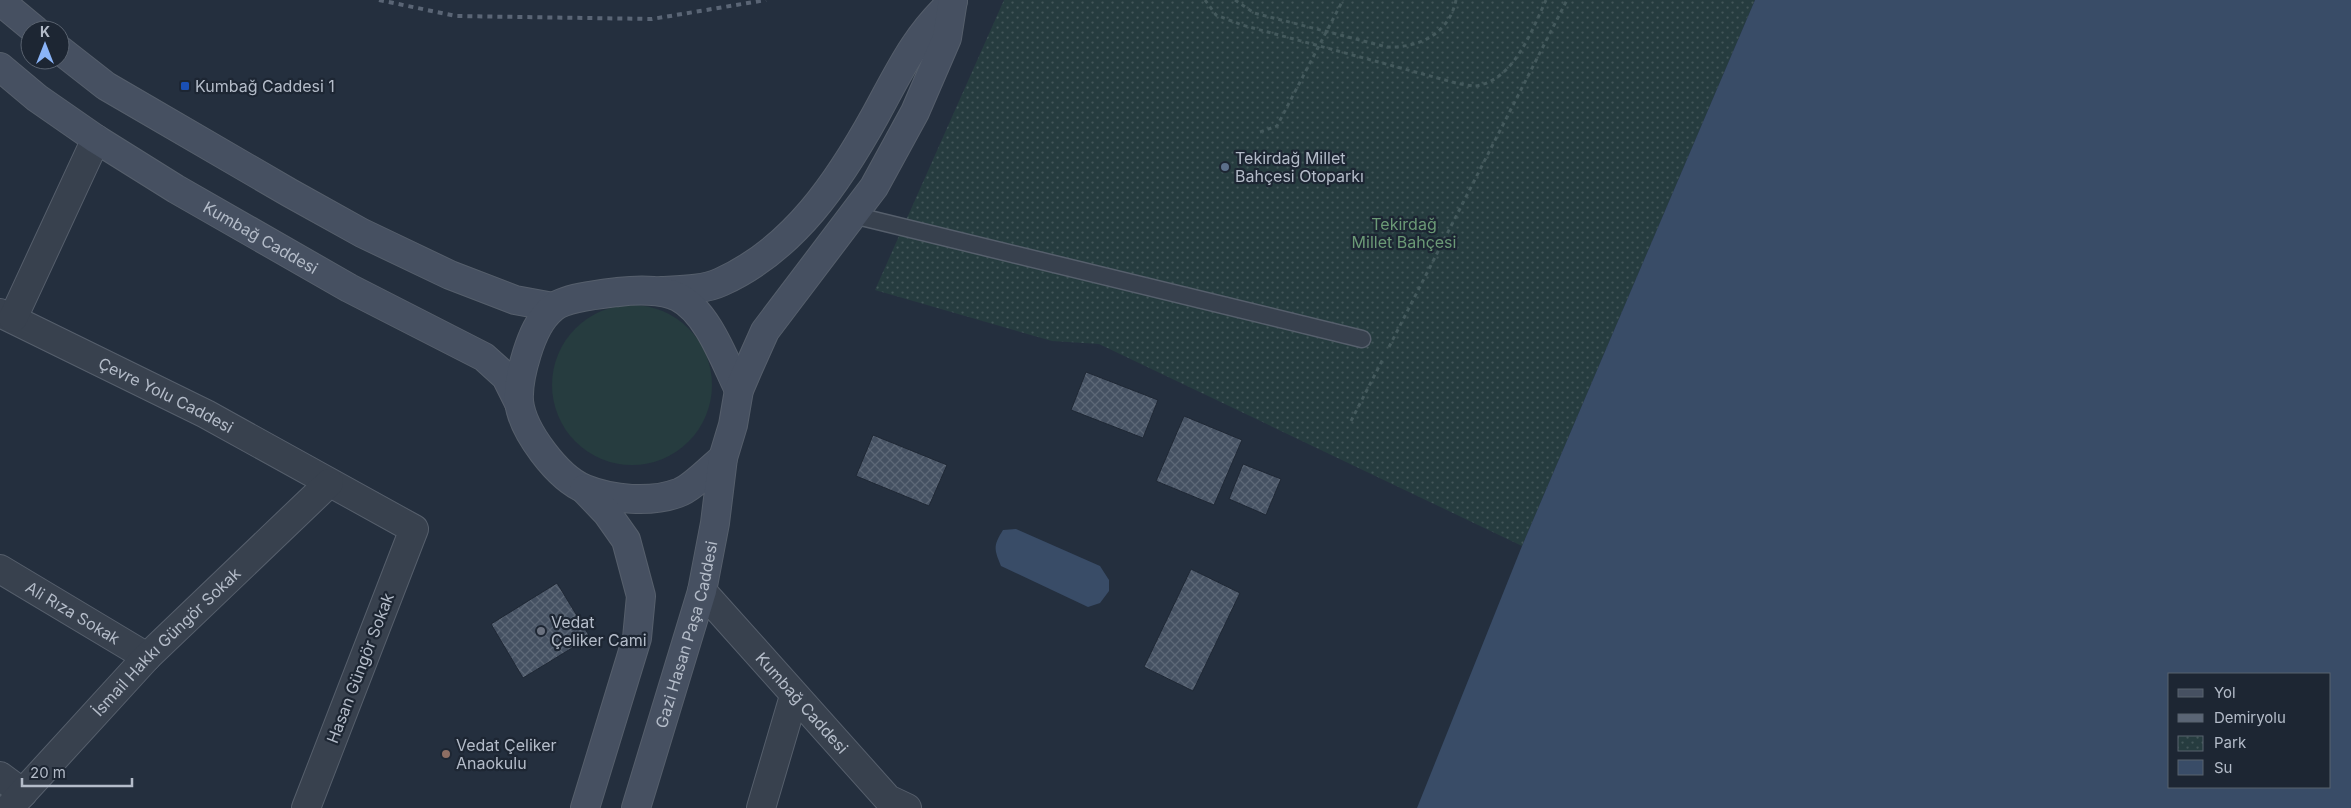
<svg xmlns="http://www.w3.org/2000/svg" width="2351" height="808" viewBox="0 0 2351 808" font-family="Inter,sans-serif">
	<defs>
		<pattern id="park-dots" width="8" height="8" patternUnits="userSpaceOnUse" patternTransform="scale(1.25)"><rect width="8" height="8" fill="#263c3f"/><path d="M2 2h.1M6 6h.1" fill="none" stroke="#435659" stroke-width="1.8" stroke-linecap="round"/></pattern>
		<pattern id="building-cross-hatch" width="8" height="8" patternUnits="userSpaceOnUse" patternTransform="scale(1.25)"><rect width="8" height="8" fill="#455162"/><path d="M0 0l8 8M0 8l8-8" fill="none" stroke="#5d6877"/></pattern>
	</defs>
	<rect width="100%" height="100%" fill="#242f3e"/>
	<path fill="#263c3f" d="M552 385a80 80 0 1 1 160 0a80 80 0 1 1-160 0Z"/>
	<path fill="url(#park-dots)" d="M1004 0H1755L1522 546 1099 344 1052 341 875 290Z"/>
	<path fill="#394c67" fill-rule="evenodd" d="M1755 0H2351V808H1417L1522 546ZM2170 674H2330V787H2170Z
		M1016 529 1100 566 1109 580V591L1100 603 1088 607 1001 566C994 549 993 546 1003 530Z"/>
	<path fill="url(#building-cross-hatch)" stroke="#1f2835" d="M1086 372 1158 400 1143 438 1071 410Z
		M1184 416 1242 440 1214 505 1156 481Z
		M873 435 947 465 929 506 856 476Z
		M1243 464 1281 479 1266 515 1229 499Z
		M1191 569 1240 593 1193 691 1144 667Z
		M557 583 590 637 523 678 491 624Z"/>
	<g fill="none" stroke-linecap="round" stroke-linejoin="round">
		<g stroke="#565f6c" stroke-width="19">
			<path id="lane" d="M853 215 1362 339"/>
		</g>
		<g stroke="#565f6c" stroke-width="30">
			<g id="street">
				<path id="s1" d="M0 313 206 414 414 529 306 808"/>
				<path d="M13 318 96 139"/>
				<path id="s2" d="M0 569 147 657"/>
				<path id="s3" d="M702 591 888 799 907 808"/>
				<path d="M0 776 23 793"/>
				<path id="s4" d="M9 808 147 657 329 483"/>
				<path d="M761 808 794 696"/>
			</g>
		</g>
		<g stroke="#565f6c" stroke-width="30">
			<g id="secondary">
				<path d="M0 1 35 30"/>
				<path d="M60 50 106 86 290 193 362 233 450 275 515 300 553 307"/>
				<path id="s5" d="M0 67 37 98 96 139 176 189 349 288 484 357 506 377 519 403"/>
				<path d="M661 291C681 290 704 290 721 282 794 249 839 181 876 114 900 70 915 36 953 1"/>
				<path d="M723 458C712 467 691 489 678 493 651 503 612 500 585 489 558 478 522 431 519 401 518 385 522 369 527 353 532 337 539 319 553 308 564 298 602 294 618 292 635 290 662 289 678 297 708 312 725 362 739 390"/>
				<path d="M584 489 607 513 626 540 641 596 637 638 585 808"/>
				<path id="s6" d="M636 808 702 591 715 523 723 458 733 425 739 390 748 369 765 331 874 187 915 112 947 38 953 0"/>
			</g>
		</g>
		<path stroke="#44595c" stroke-width="3" stroke-dasharray="4 4" stroke-linecap="butt" d="M1205 0 1216 15 1242 25 1456 83C1462 84 1469 86 1475 86 1514 81 1532 30 1546 0
			M1235 0 1254 13 1387 47C1419 48 1449 34 1456 0
			M1260 132 1277 126 1343 0
			M1389 347 1567 0
			M1351 421 1384 357"/>
		<use href="#lane" stroke="#38414e" stroke-width="16"/>
		<use href="#street" stroke="#38414e" stroke-width="28"/>
		<use href="#secondary" stroke="#465061" stroke-width="28"/>
		<path stroke="#5a6575" stroke-width="4" stroke-dasharray="5 5" stroke-linecap="butt" d="M379 0 456 16 652 19 766 0"/>
	</g>
	<rect fill="#1a4fb4" stroke="#1d2633" stroke-width="2" x="180" y="81" width="10" height="10" rx="2.5"/>
	<circle fill="#5c6f8a" stroke="#1d2633" stroke-width="2" cx="1225" cy="167" r="5"/>
	<circle fill="#6b7280" stroke="#1d2633" stroke-width="2" cx="541" cy="631" r="5"/>
	<circle fill="#8d6e63" stroke="#1d2633" stroke-width="2" cx="446" cy="754" r="5"/>
	<g text-anchor="middle" stroke-width="4.5" stroke-linejoin="round" paint-order="stroke">
		<g font-size="16" fill="#b4bcc9" stroke="#1d2633" text-anchor="start">
			<text x="195" y="92">Kumbağ Caddesi 1</text>
			<text x="1235" y="164">Tekirdağ Millet<tspan x="1235" dy="18">Bahçesi Otoparkı</tspan></text>
			<text x="551" y="628">Vedat<tspan x="551" dy="18">Çeliker Cami</tspan></text>
			<text x="456" y="751">Vedat Çeliker<tspan x="456" dy="18">Anaokulu</tspan></text>
		</g>
		<g font-size="16" fill="#6b9a76" stroke="#1d2633">
			<text x="1404" y="230">Tekirdağ<tspan x="1404" dy="18">Millet Bahçesi</tspan></text>
		</g>
		<g font-size="16" fill="#b4bcc9" stroke="#1d2633">
			<text dy="6" stroke="none"><textPath href="#s5" startOffset="312">Kumbağ Caddesi</textPath></text>
			<text dy="6" stroke="none"><textPath href="#s1" startOffset="185">Çevre Yolu Caddesi</textPath></text>
			<text dy="6" stroke="none"><textPath href="#s2" startOffset="85">Ali Rıza Sokak</textPath></text>
			<text dy="6" stroke="none"><textPath href="#s6" startOffset="181">Gazi Hasan Paşa Caddesi</textPath></text>
			<text dy="6" stroke="none"><textPath href="#s4" startOffset="229">İsmail Hakkı Güngör Sokak</textPath></text>
			<text transform="translate(360 668) rotate(-69)" y="6">Hasan Güngör Sokak</text>
			<text dy="6" stroke="none"><textPath href="#s3" startOffset="150">Kumbağ Caddesi</textPath></text>
		</g>
	</g>
	<rect x="2168" y="673" width="162" height="115" fill="#1d2633" stroke="#59626f"/>
	<rect x="2178" y="689" width="25" height="8" fill="#465061" stroke="#59626f"/>
	<text x="2214" y="698" font-size="15" fill="#b4bcc9">Yol</text>
	<rect x="2178" y="714" width="25" height="8" fill="#5a6575" stroke="#59626f"/>
	<text x="2214" y="723" font-size="15" fill="#b4bcc9">Demiryolu</text>
	<rect x="2178" y="736" width="25" height="15" fill="url(#park-dots)" stroke="#59626f"/>
	<text x="2214" y="748" font-size="15" fill="#b4bcc9">Park</text>
	<rect x="2178" y="760" width="25" height="15" fill="#394c67" stroke="#59626f"/>
	<text x="2214" y="773" font-size="15" fill="#b4bcc9">Su</text>
	<g transform="translate(45 45)"><circle r="24" fill="#1d2633" stroke="#59626f"/>
	<path d="M0-4L9 19L0 12L-9 19Z" fill="#8ab4f8"/>
	<text y="-8" font-size="14" font-weight="bold" text-anchor="middle" fill="#b4bcc9">K</text>
	</g>
	<path d="M22 778v8h110v-8" fill="none" stroke="#b4bcc9" stroke-width="2.5"/>
	<text x="30" y="778" font-size="15" fill="#b4bcc9" stroke="#1d2633" stroke-width="4" paint-order="stroke">20 m</text>
</svg>
